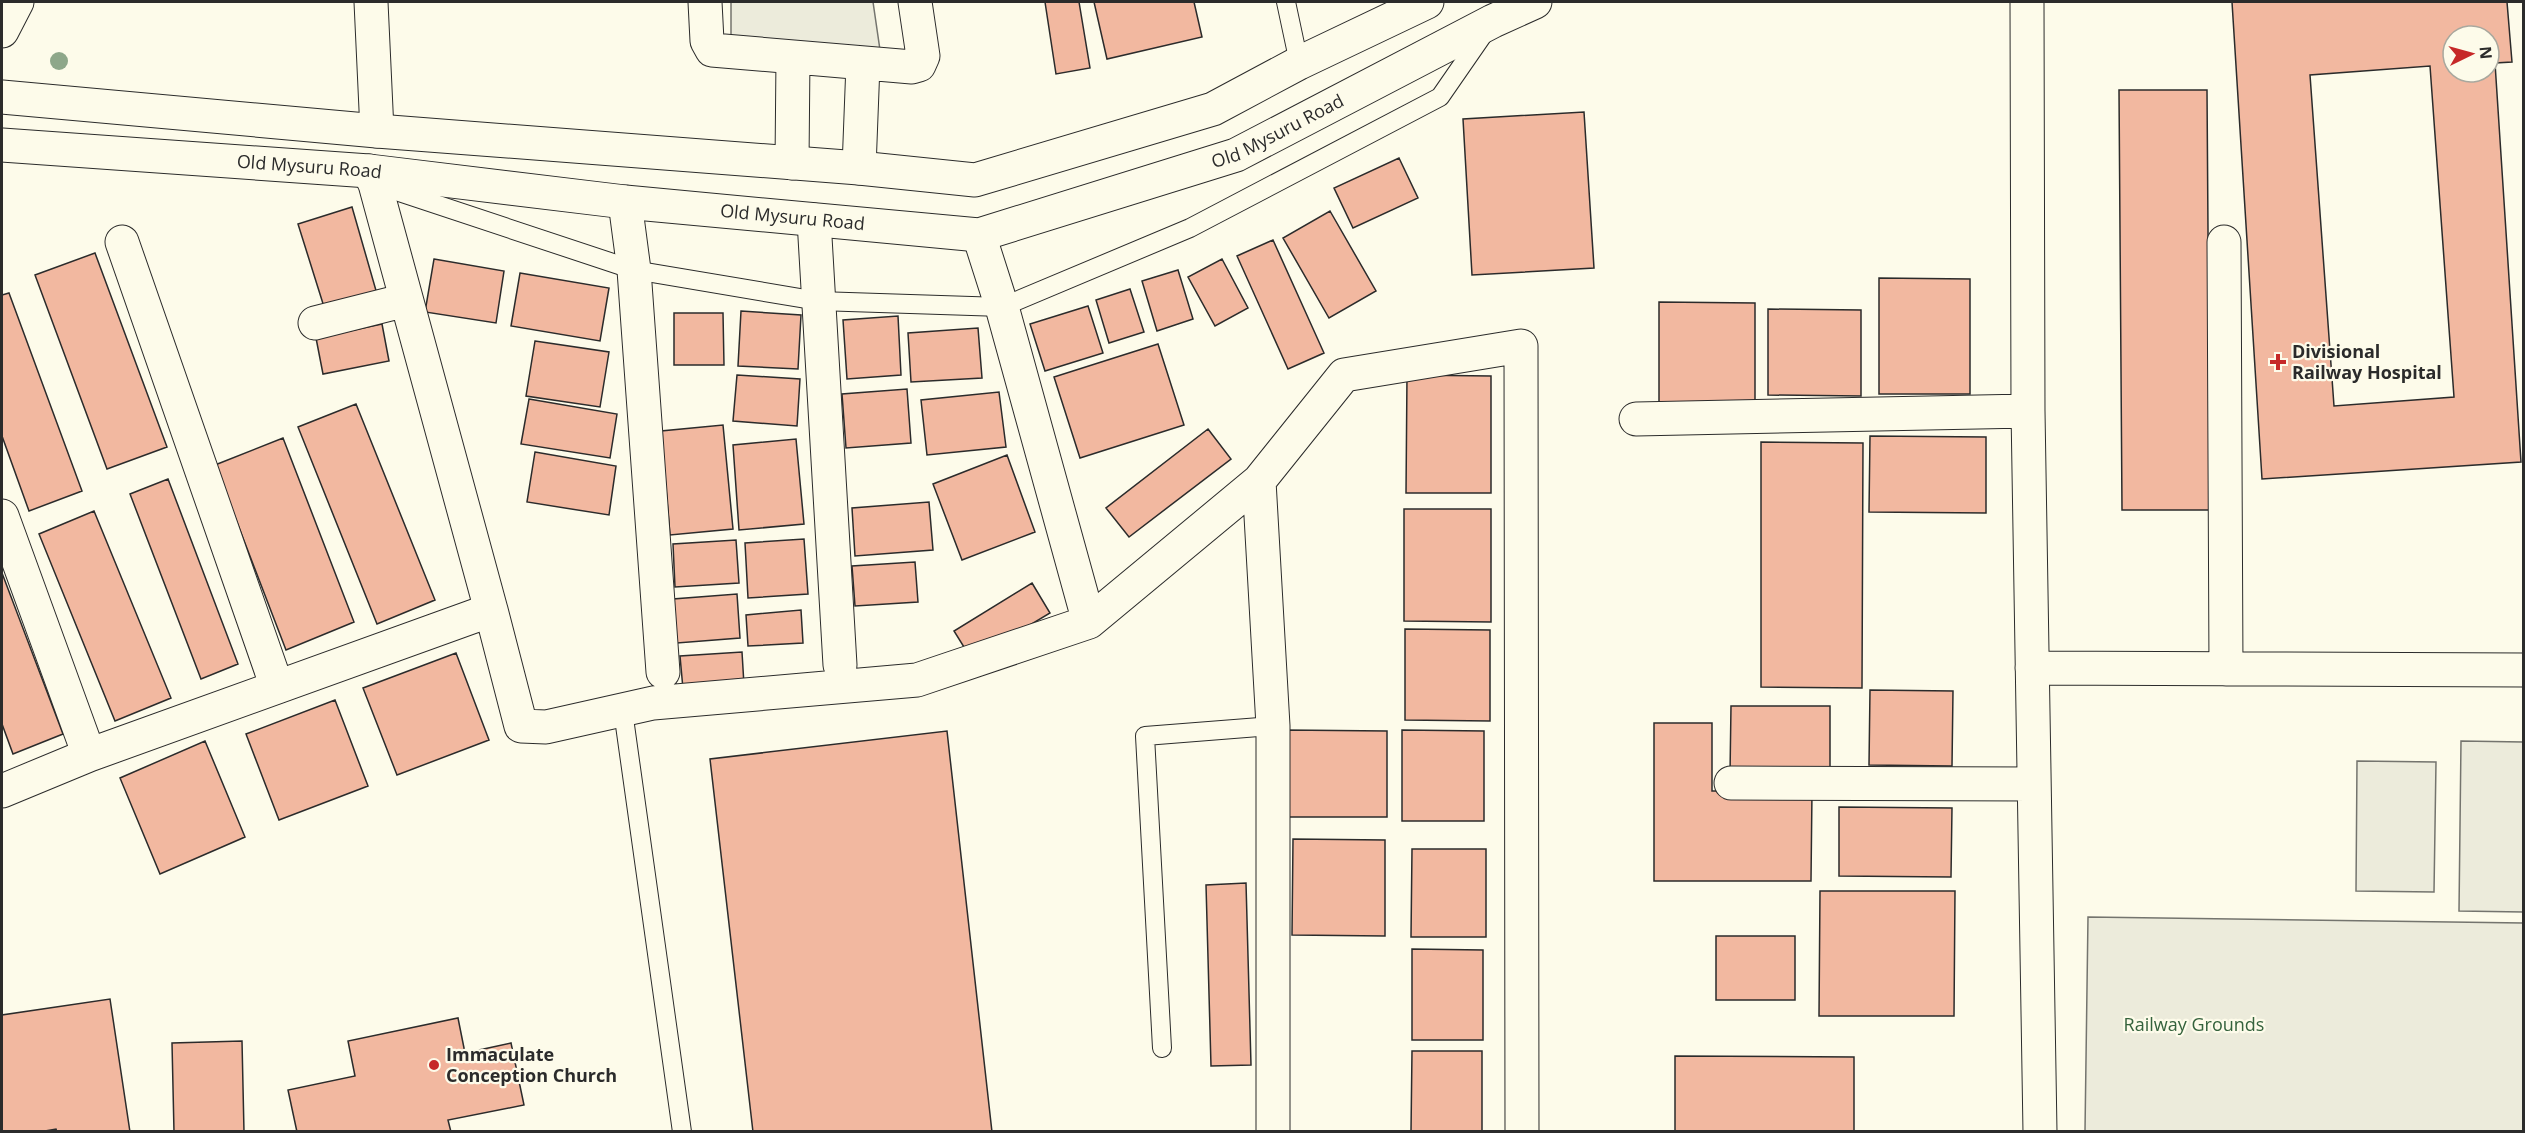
<svg xmlns="http://www.w3.org/2000/svg" width="2525" height="1133" viewBox="0 0 2525 1133" font-family="'Open Sans',sans-serif">
	<rect width="100%" height="100%" fill="#fdfbea"/>
	<path fill="#ecebdb" stroke="#74746e" stroke-width="1.5" d="M731 2H873L880 50 731 36Z
		M2461 741 2523 742V912L2459 911Z
		M2357 761 2436 762 2434 892 2356 891Z
		M2088 917 2523 923V1131H2085Z"/>
	<path fill="#f2b8a0" stroke="#2b2b2b" stroke-width="1.5" fill-rule="evenodd" d="M1045 2H1079L1090 68 1056 74Z
		M1094 2H1194L1202 37 1107 59Z
		M2232 2H2507L2512 62 2495 63 2521 462 2262 479ZM2453 36H2489V72H2453ZM2430 66 2454 397 2334 406 2310 75Z
		M2119 90H2207L2210 510H2122Z
		M1584 112 1594 268 1472 275 1463 119Z
		M1399 158 1418 198 1353 228 1334 188Z
		M352 207 377 294 325 310 298 224Z
		M1330 211 1376 291 1329 318 1283 238Z
		M1273 240 1324 353 1288 369 1237 256Z
		M95 253 167 447 107 469 35 275Z
		M434 259 504 271 496 323 425 312Z
		M1222 259 1248 308 1215 326 1188 277Z
		M1178 270 1193 319 1157 331 1142 281Z
		M520 273 609 288 600 341 511 326Z
		M1879 278 1970 279V394H1879Z
		M1130 289 1144 332 1109 343 1096 300Z
		M9 293 82 491 29 511 2 436V295Z
		M1659 302 1755 303V403L1659 402Z
		M1088 306 1103 353 1045 371 1030 324Z
		M1768 309 1861 310V396L1768 395Z
		M741 311 801 315 798 369 738 366Z
		M674 313H723L724 365H674Z
		M898 316 901 375 847 379 843 320Z
		M382 324 389 361 323 374 316 338Z
		M978 328 982 378 911 382 908 333Z
		M535 341 609 352 600 407 526 396Z
		M1158 344 1184 425 1080 458 1054 377Z
		M737 375 800 379 797 426 733 421Z
		M1407 375 1491 376V493H1406Z
		M907 389 911 443 846 448 842 394Z
		M999 392 1006 447 927 455 921 400Z
		M529 399 617 414 610 458 521 444Z
		M356 404 435 600 377 624 298 427Z
		M723 425 733 529 670 535 661 431Z
		M1208 429 1231 459 1129 537 1106 508Z
		M1870 436 1986 437V513L1869 512Z
		M283 438 354 622 286 650 215 465Z
		M796 439 804 524 739 530 733 445Z
		M1761 442 1863 443 1862 688 1761 687Z
		M535 452 616 466 609 515 527 502Z
		M1007 455 1035 532 962 560 933 484Z
		M168 479 238 664 201 679 130 494Z
		M929 502 933 550 855 556 852 508Z
		M1404 509H1491V622L1404 621Z
		M94 511 171 698 115 721 39 534Z
		M804 539 808 594 748 598 745 543Z
		M736 540 739 583 675 587 673 544Z
		M915 562 918 602 855 606 852 566Z
		M2 573 63 734 13 754 2 724Z
		M1032 583 1050 613 972 660 954 631Z
		M737 594 740 638 677 643 673 599Z
		M801 610 803 643 748 646 746 615Z
		M1405 629 1490 630V721L1405 720Z
		M742 652 744 685 683 689 680 656Z
		M456 653 489 740 397 775 363 688Z
		M1870 690 1953 691 1952 766 1869 765Z
		M335 700 368 786 279 820 246 734Z
		M1731 706H1830V775H1730Z
		M1654 723H1712V791H1812L1811 881H1654Z
		M1285 730 1387 731V817H1285Z
		M1402 730 1484 731V821H1402Z
		M947 731 992 1132H753L710 759Z
		M205 741 245 837 160 874 120 778Z
		M1839 807 1952 808 1951 877 1839 876Z
		M1293 839 1385 840V936L1292 935Z
		M1412 849H1486V937H1411Z
		M1246 883 1251 1065 1211 1066 1206 885Z
		M1820 891H1955L1954 1016H1819Z
		M1716 936H1795V1000H1716Z
		M1412 949 1483 950V1040H1412Z
		M110 999 130 1132H57L56 1129 39 1132H2V1015Z
		M458 1018 465 1053 511 1043 524 1105 448 1120 451 1132H297L288 1090 355 1076 348 1041Z
		M242 1041 244 1132H174L172 1043Z
		M1412 1051H1482V1132H1411Z
		M1675 1056 1854 1057V1132H1675Z"/>
	<g fill="none" stroke-linecap="round" stroke-linejoin="round">
		<g stroke="#2b2b2b" stroke-width="20">
			<path id="lane" d="M1286 2 1299 63
				M375 184 634 270 818 301 1002 307 1190 228 1440 97 1485 32
				M623 711 682 1132
				M1162 1048 1145 736 1273 726"/>
		</g>
		<g stroke="#2b2b2b" stroke-width="35">
			<path id="street" d="M371 2 377 131
				M705 2 707 41 712 50 912 67 919 65 923 56 915 2
				M2027 2 2028 411 2040 1132
				M2 31 17 2
				M792 163 793 57
				M859 168 863 64
				M625 202 634 270 663 672
				M814 220 840 665
				M979 235 1002 307 1089 622
				M122 242 277 687
				M2224 242 2226 669
				M315 323 406 300
				M1636 419 2028 411
				M1259 481 1273 726V1132
				M2 516 89 755
				M491 610 521 726 546 727 653 703 917 680 1089 622 1259 481 1344 375 1521 346 1522 1132
				M2032 668 2524 670
				M1731 783 2034 784
				M2 791 89 755 491 610 375 184 369 171"/>
		</g>
		<g stroke="#2b2b2b" stroke-width="35">
			<g id="primary">
				<path d="M2 97 377 131 859 168 975 180 1213 109 1299 63 1427 2"/>
				<path id="s1" d="M2 145 369 171 625 202 979 235 1236 155 1493 21 1535 2"/>
			</g>
		</g>
		<use href="#lane" stroke="#fdfbea" stroke-width="18"/>
		<use href="#street" stroke="#fdfbea" stroke-width="33"/>
		<use href="#primary" stroke="#fdfbea" stroke-width="33"/>
	</g>
	<circle fill="#8ea78a" cx="59" cy="61" r="9"/>
	<g fill="#c62828" stroke="#fdfbea" stroke-width="2">
		<path d="M2275 353h6v6h6v6h-6v6h-6v-6h-6v-6h6z"/>
		<circle cx="434" cy="1065" r="6"/>
	</g>
	<g text-anchor="middle" stroke-width="4.5" stroke-linejoin="round" paint-order="stroke">
		<g font-size="18" fill="#2b2b2b" stroke="#fdfbea">
			<text dy="6" stroke="none"><textPath href="#s1" startOffset="1298">Old Mysuru Road</textPath></text>
			<text dy="6" stroke="none"><textPath href="#s1" startOffset="308">Old Mysuru Road</textPath></text>
			<text dy="6" stroke="none"><textPath href="#s1" startOffset="794">Old Mysuru Road</textPath></text>
		</g>
		<g font-size="18" font-weight="bold" fill="#2b2b2b" stroke="#fdfbea" text-anchor="start">
			<text x="2292" y="358">Divisional<tspan x="2292" dy="21">Railway Hospital</tspan></text>
			<text x="446" y="1061">Immaculate<tspan x="446" dy="21">Conception Church</tspan></text>
		</g>
		<g font-size="18" fill="#34623c" stroke="#fdfbea">
			<text x="2194" y="1031">Railway Grounds</text>
		</g>
	</g>
	<rect width="2525" height="1133" fill="none" stroke="#2b2b2b" stroke-width="6"/>
	<g transform="translate(2471 54) rotate(85)"><circle r="28" fill="#fdfbea" stroke="#a9a89e" stroke-width="1.5"/>
	<path d="M0-4.5L10 22L0 15L-10 22Z" fill="#c62828"/>
	<text y="-9" font-size="16" font-weight="bold" text-anchor="middle" fill="#2b2b2b">N</text>
	</g>
</svg>
